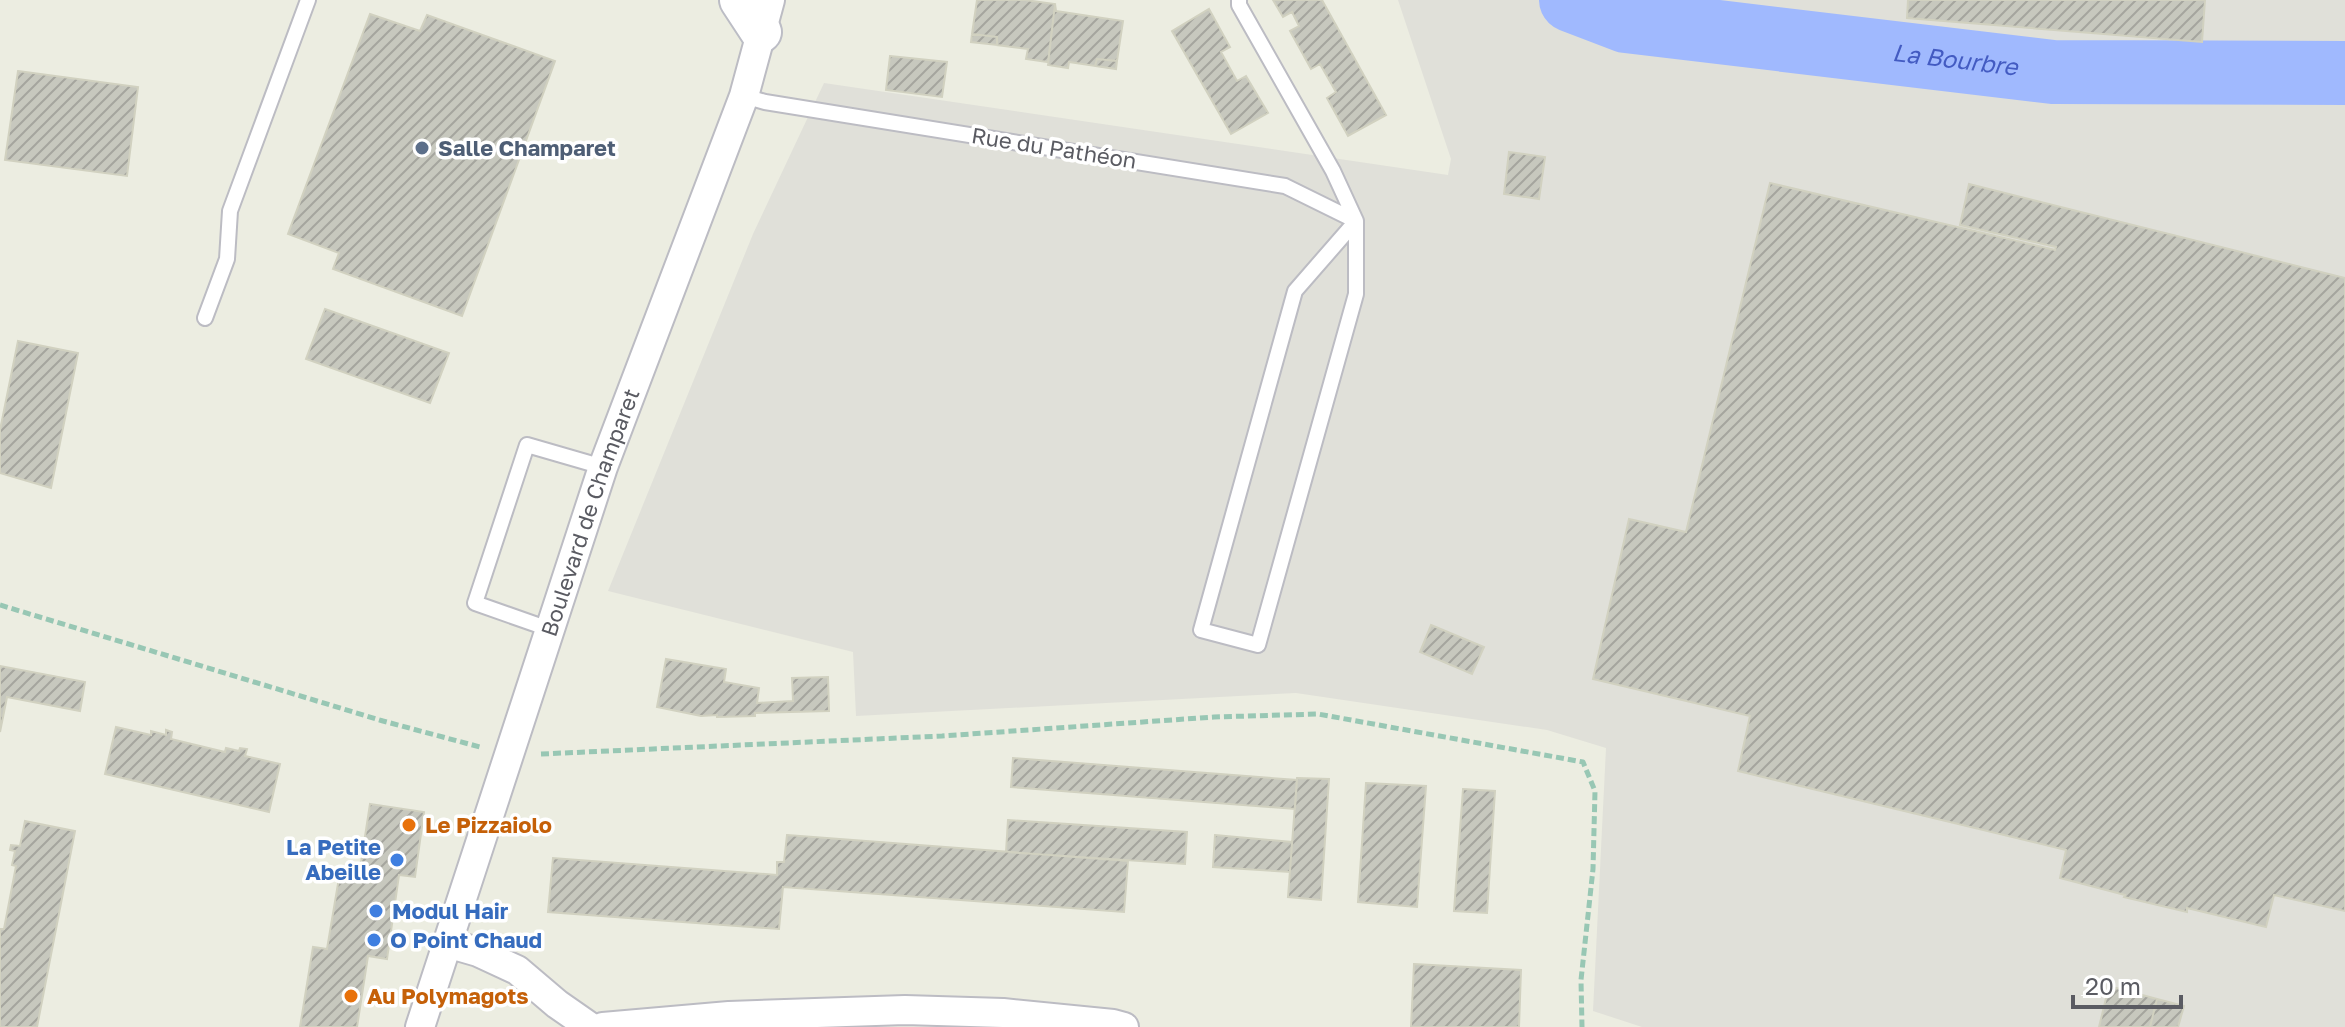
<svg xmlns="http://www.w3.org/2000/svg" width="2345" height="1027" viewBox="0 0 2345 1027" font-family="'Golos Text',sans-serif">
	<defs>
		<pattern id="building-hatch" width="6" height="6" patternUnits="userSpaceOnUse" patternTransform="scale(2)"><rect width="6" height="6" fill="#c7c8be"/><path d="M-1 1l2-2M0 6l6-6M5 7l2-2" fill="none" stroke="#a5a59e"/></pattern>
	</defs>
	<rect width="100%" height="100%" fill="#ecede1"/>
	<path fill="#e0e0d9" d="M1398 0H2345V1027H1642L1593 1011 1606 748 1547 730 1296 693 856 716 853 652 608 591 753 234 824 83 1448 175 1451 159Z"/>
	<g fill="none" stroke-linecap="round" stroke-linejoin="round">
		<path stroke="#a0b9fe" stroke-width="64" id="s1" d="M1571 0 1626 21 2053 72 2345 73"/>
	</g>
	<path fill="url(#building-hatch)" stroke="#d1d1c0" stroke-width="2" d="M977 0H1025L1055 4 1048 62 1026 59 1028 49 997 45V37L972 34Z
		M1273 0H1322L1386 115 1348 136 1327 98 1336 92 1320 64 1311 69 1290 31 1299 26 1292 12 1283 17Z
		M1908 0H2205L2202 42 1907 18Z
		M1055 4 1056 11 1123 21 1117 61 1097 59 1095 66 1069 62 1068 68 1048 65Z
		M1209 9 1230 47 1221 52 1237 81 1246 76 1268 113 1231 134 1172 31Z
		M370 14 420 31 427 15 555 61 462 316 333 269 339 253 288 234Z
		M972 34 997 37V45L971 42Z
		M890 56 947 62 942 97 886 90Z
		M1097 59 1117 61 1116 69 1095 66Z
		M18 71 138 87 127 176 5 160Z
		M1509 152 1545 157 1539 199 1504 194Z
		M1770 183 2055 250 2056 247 1960 225 1969 184 2345 278V911L2274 895 2266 927 2187 908V912L2124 897 2125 895 2060 878 2066 850 1738 771 1750 716 1593 679 1629 519 1686 532Z
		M325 309 449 353 430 403 306 359Z
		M18 341 78 353 51 488 0 473V430Z
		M1431 625 1484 647 1472 674 1420 652Z
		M666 659 726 669 724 682 759 688 757 703 793 701 792 678 828 677 829 711 755 713V716L717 717V715L701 716 657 707Z
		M0 666 85 682 80 711 7 697 0 732Z
		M116 727 151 735V731L166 735V730L172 732 171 739 225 752 226 748 239 751 240 748 247 749 245 756 280 764 269 812 105 774Z
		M1013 758 1297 780 1295 809 1011 787Z
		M1297 778 1329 779 1321 900 1288 897Z
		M1366 783 1426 786 1417 907 1358 902Z
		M1463 789 1495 791 1487 913 1454 911Z
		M370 804 424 812 415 877 399 875 387 959 368 956 357 1027H300L313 947 327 949 341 866 360 869Z
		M1008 820 1187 832 1185 864 1006 852Z
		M25 821 75 831 37 1027H0V929H4L16 866 12 865 15 851 10 850 11 845 20 846Z
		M787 835 1128 861 1124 912 783 887 779 929 548 912 553 858 777 875V862H784Z
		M1215 835 1292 842 1290 872 1213 867Z
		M1414 964 1521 970 1519 1027H1411Z
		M2109 986 2157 999 2150 1027H2099Z
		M2157 999 2184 1006 2178 1027H2150Z"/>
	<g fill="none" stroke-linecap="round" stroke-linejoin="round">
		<g stroke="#bcbcc3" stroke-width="18">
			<path id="service" d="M1239 0V5L1333 171 1356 221V294L1258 645 1201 630 1295 291 1356 221
				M744 96 765 102 1285 186 1356 221
				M205 318 227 259 230 211 308 0
				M549 629 475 603 527 445 603 467"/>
		</g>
		<g stroke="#bcbcc3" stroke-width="32">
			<g id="minor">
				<path d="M447 943 478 952 517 970 557 1004 590 1027"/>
				<path id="s2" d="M420 1027 603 467 744 96 770 0"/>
				<path d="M603 1027 729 1016 905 1010 1003 1013 1113 1024 1124 1027"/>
			</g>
		</g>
		<g stroke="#bcbdc5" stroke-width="44">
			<path id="secondary" d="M740 0 761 32"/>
		</g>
		<path stroke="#98c7b4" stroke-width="5" stroke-dasharray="8 4" stroke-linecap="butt" d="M0 605 383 721 480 747
			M541 754 942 736 1214 717 1318 714 1583 762 1595 791 1593 869 1581 980 1582 1027"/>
		<use href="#service" stroke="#fff" stroke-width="14"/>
		<use href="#minor" stroke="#fff" stroke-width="28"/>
		<use href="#secondary" stroke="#fff" stroke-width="40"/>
	</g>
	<circle fill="#5c6f8a" stroke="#fff" stroke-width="3" cx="422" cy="148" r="8"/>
	<g fill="#e8710a" stroke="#fff" stroke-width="3">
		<circle cx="409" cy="825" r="8"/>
		<circle cx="351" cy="996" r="8"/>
	</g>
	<g fill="#3f7fe0" stroke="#fff" stroke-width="3">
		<circle cx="397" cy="860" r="8"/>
		<circle cx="376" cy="911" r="8"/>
		<circle cx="374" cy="940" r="8"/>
	</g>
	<g text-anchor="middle" stroke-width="7" stroke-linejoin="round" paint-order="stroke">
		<g font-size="22" font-weight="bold" fill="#4e5e75" stroke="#fff" text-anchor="start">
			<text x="438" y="156">Salle Champaret</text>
		</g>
		<g font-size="22" fill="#5a5b62" stroke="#fff">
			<text transform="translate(1054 148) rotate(9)" y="8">Rue du Pathéon</text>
			<text dy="8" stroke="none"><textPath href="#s2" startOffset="542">Boulevard de Champaret</textPath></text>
		</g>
		<g font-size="22" font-weight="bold" fill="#c56008" stroke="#fff" text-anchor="start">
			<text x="425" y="833">Le Pizzaiolo</text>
			<text x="367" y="1004">Au Polymagots</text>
		</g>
		<g font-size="22" font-weight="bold" fill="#366cbe" stroke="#fff" text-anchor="start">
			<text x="381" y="855" text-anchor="end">La Petite<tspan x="381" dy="25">Abeille</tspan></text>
			<text x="392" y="919">Modul Hair</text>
			<text x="390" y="948">O Point Chaud</text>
		</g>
		<g font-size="24" font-style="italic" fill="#435bc2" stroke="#fff">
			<text dy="8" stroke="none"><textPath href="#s1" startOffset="390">La Bourbre</textPath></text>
		</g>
	</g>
	<path d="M2073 995v12h108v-12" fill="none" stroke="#5a5b62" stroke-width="4"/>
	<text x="2085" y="995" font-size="24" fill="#5a5b62" stroke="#ffffff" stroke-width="6" paint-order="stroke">20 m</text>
</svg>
